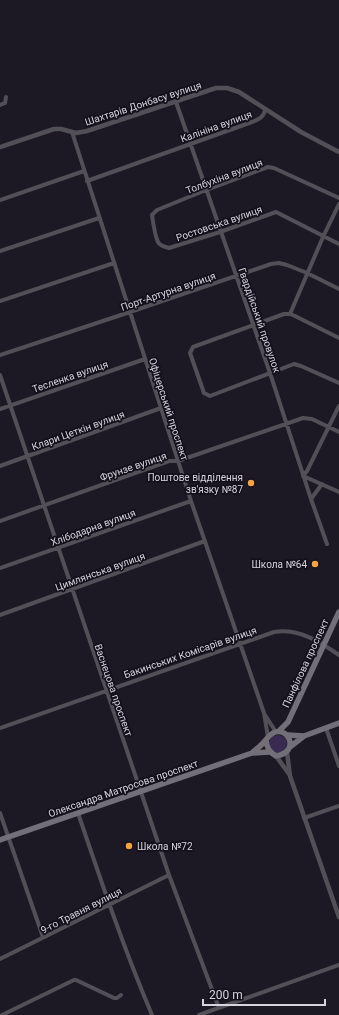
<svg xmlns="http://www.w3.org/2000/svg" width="339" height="1015" viewBox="0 0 339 1015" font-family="Roboto,sans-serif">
	<rect width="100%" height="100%" fill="#1d1924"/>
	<path fill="#392b4f" d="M269 744a9 9 0 1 1 18 0a9 9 0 1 1-18 0Z"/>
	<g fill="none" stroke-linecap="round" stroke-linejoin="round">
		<path stroke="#525057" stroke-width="4" d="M176 102 270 373 311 499 327 544
			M0 105 5 103 6 97
			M72 132 191 501 264 713 268 737
			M87 181 252 122C259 119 264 117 265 110
			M339 198 274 168 268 167 206 190 157 210 152 215C153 222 155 236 158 242 160 246 165 247 169 248L220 232 276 212 339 244
			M0 200 84 171
			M0 251 99 218
			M0 301 114 263
			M290 314 323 237 339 204
			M339 338 295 316 290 314H284L193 347 190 353 204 393 210 396 294 364 301 366 339 383
			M0 355 130 312 271 264 279 263 287 265 307 273 339 289
			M0 375 169 875 219 1008
			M339 406 307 471 303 476 339 492
			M0 409 145 359
			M0 466 161 408
			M311 499 322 484
			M0 521 169 461H178L303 418 312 419 339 432
			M0 568 191 501
			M0 615 205 541
			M265 715 276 732
			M0 728 274 632C299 628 320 642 339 655
			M326 728 339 766
			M0 813 43 937
			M78 813C101 881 124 949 152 1015
			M304 818 339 806
			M0 959 169 875
			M2 1015 74 980H76L114 998H117L121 995
			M199 1015 339 965"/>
		<path stroke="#525057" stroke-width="4.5" d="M0 147 54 129H61L76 133 87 131 216 88H227L239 92 301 132 339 152
			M287 752 290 776 339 917
			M276 756 289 774"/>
		<path stroke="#726f79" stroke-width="5.5" d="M279 731 288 722 339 612
			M288 735 304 736
			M290 747 304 736 339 723
			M252 753C256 749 261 746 264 742 267 739 269 735 273 733 288 725 301 752 276 756 269 752 267 748 266 740
			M0 840 252 753 269 752"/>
	</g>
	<g fill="#f2a541" stroke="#14101b" stroke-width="1.5">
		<circle cx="251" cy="483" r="4"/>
		<circle cx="315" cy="564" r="4"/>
		<circle cx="129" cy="846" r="4"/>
	</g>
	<g text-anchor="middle" stroke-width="3.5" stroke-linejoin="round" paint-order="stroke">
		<g font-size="10" fill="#d7d4dd" stroke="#14101b">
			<text transform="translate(143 103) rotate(-18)" y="4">Шахтарів Донбасу вулиця</text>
			<text transform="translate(216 126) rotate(-20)" y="4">Калініна вулиця</text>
			<text transform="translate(224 176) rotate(-21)" y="4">Толбухіна вулиця</text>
			<text transform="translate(219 223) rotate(-19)" y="4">Ростовська вулиця</text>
			<text transform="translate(168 291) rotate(-19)" y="4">Порт-Артурна вулиця</text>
			<text transform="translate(260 320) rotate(71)" y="4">Гвардійський провулок</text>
			<text transform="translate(70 376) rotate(-19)" y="4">Тесленка вулиця</text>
			<text transform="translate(169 409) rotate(72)" y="4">Офіцерський проспект</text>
			<text transform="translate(78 430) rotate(-20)" y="4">Клари Цеткін вулиця</text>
			<text transform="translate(133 466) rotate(-19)" y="4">Фрунзе вулиця</text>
			<text transform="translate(93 527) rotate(-20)" y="4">Хлібодарна вулиця</text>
			<text transform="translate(100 571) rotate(-20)" y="4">Цимлянська вулиця</text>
			<text transform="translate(190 652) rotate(-19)" y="4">Бакинських Комісарів вулиця</text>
			<text transform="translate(305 663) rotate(-65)" y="4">Панфілова проспект</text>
			<text transform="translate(114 690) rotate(71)" y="4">Васнецова проспект</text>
			<text transform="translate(123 788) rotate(-19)" y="4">Олександра Матросова проспект</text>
			<text transform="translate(81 910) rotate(-27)" y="4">9-го Травня вулиця</text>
		</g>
		<g font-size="10" fill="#d7d4dd" stroke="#14101b" text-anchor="end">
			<text x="243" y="481">Поштове відділення<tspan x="243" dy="12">зв'язку №87</tspan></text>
			<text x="307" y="568">Школа №64</text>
			<text x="137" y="850" text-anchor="start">Школа №72</text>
		</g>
	</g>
	<path d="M203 999v6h122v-6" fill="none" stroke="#d7d4dd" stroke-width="2"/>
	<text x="209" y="999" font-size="12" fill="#d7d4dd" stroke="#14101b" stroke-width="3" paint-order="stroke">200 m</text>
</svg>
